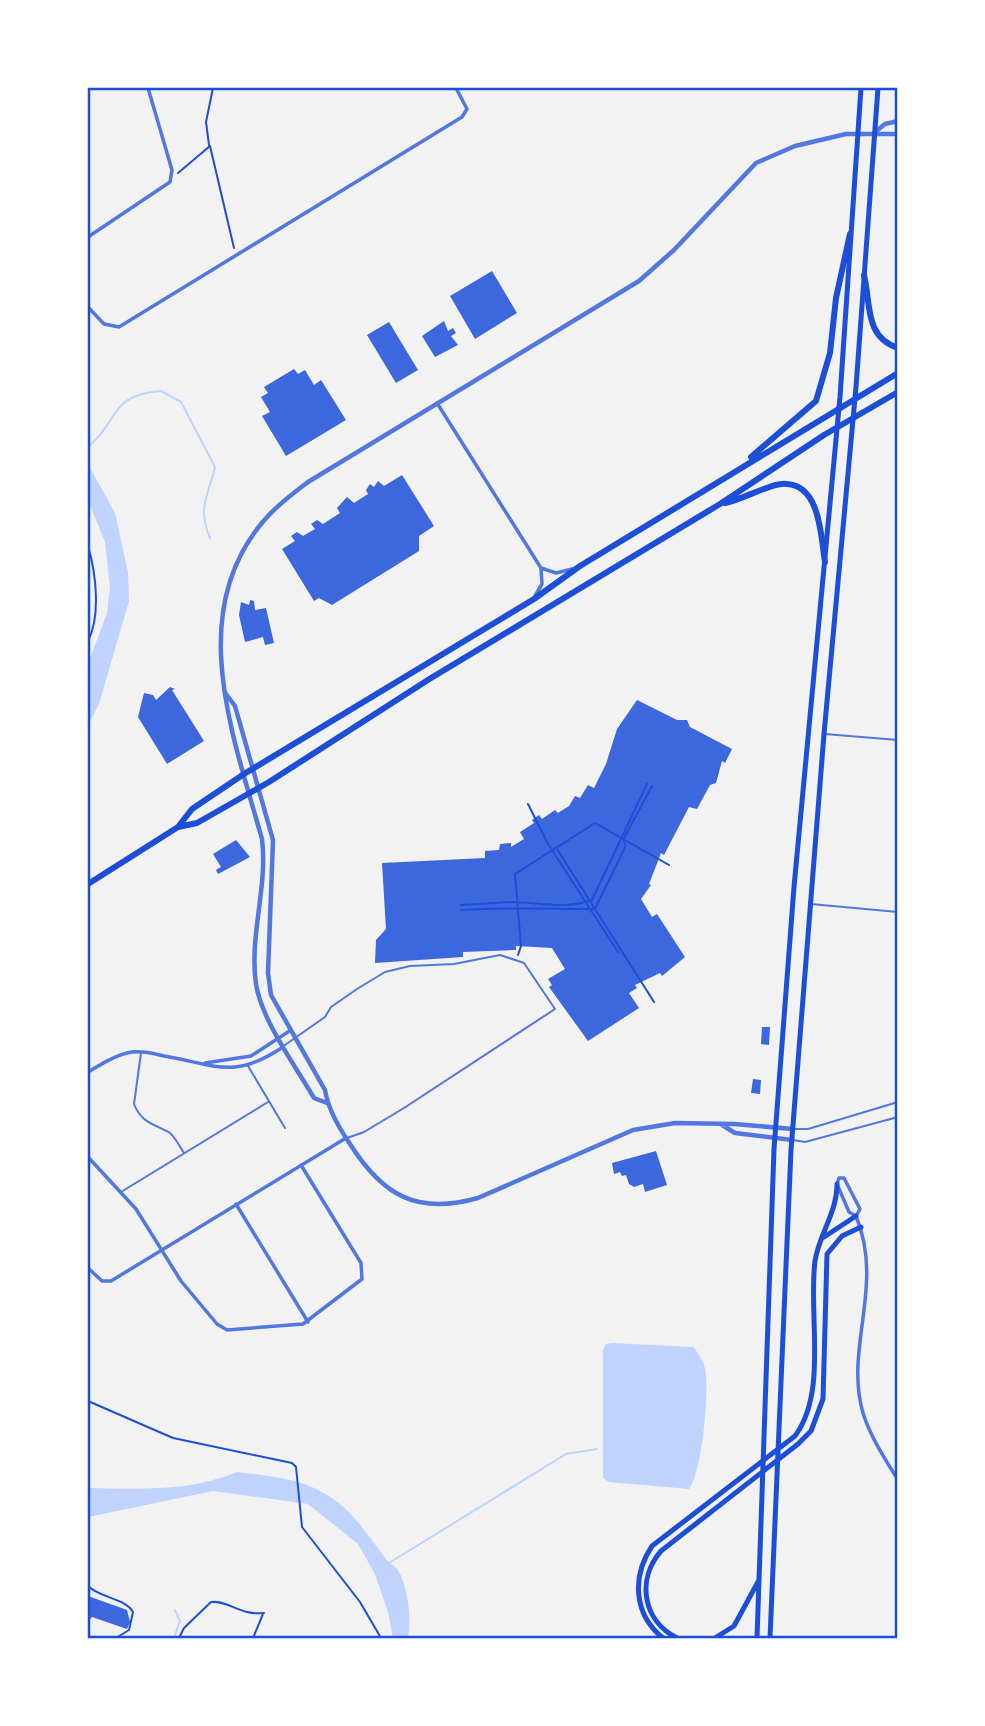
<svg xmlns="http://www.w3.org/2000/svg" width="985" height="1726" viewBox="0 0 985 1726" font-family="'Exo 2',sans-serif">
	<rect width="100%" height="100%" fill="#f2f2f2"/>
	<path fill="#bfd3fe" d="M88 464 115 513 128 572 129 601 99 704 88 725V664L107 613 110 588 105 542 88 500Z
		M612 1343 693 1347C700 1355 706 1365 706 1376 708 1401 702 1471 689 1489L609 1482 603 1478V1350L606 1344Z
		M237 1472C269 1476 301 1478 329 1496 354 1512 369 1537 386 1559 390 1564 395 1566 398 1570 408 1587 412 1620 408 1638H393L388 1612 375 1574 358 1544 308 1504 213 1491 88 1517V1488C139 1489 189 1492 237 1472Z"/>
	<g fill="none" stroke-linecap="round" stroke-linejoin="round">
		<path stroke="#bfd3fe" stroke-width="2" d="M88 447C120 421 108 395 161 391L181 402 215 467C208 497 197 507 210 538
			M389 1563 566 1454 597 1449
			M174 1638 180 1621 175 1610"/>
	</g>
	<path fill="#3d67dc" d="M492 271 517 313 475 339 450 296Z
		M444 321 448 331 453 328 456 333 451 336 458 345 435 357 422 336Z
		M389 322 418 370 396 383 367 335Z
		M294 369 298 374 305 370 314 385 321 380 346 420 286 456 262 416 270 412 261 397 268 393 264 387Z
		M402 475 434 526 419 536V551L332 605 319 598 314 601 282 549 295 541 291 536 297 532 303 536 315 529 311 524 317 520 323 524 340 513 337 508 347 497 354 503 368 494 366 490 370 484 374 487 378 481 384 486Z
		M250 600 254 601 255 610 266 608 274 643 265 645 263 637 245 642 239 615 241 602 249 605Z
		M170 687 175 689 172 690 204 741 167 764 138 717 144 693 153 695 156 700Z
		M637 700 677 720H687L690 727 732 749 725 763 722 761 716 783 710 785 697 809 689 807 664 855 661 853 649 884 651 885 641 899 652 917 657 914 685 957 662 976 660 973 635 985 637 988 629 993 639 1008 588 1041 549 987 552 985 548 979 565 969 552 948 516 946V950L463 952V957L375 963 376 940 386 929 382 863 485 858V851L499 850 500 844 511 843V847L524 839 520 832 534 823 532 820 539 815 542 819 555 810 558 813 569 806 575 796 580 798 588 785 594 788 606 764 617 729Z
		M236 840 250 857 218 874 216 870 221 867 213 854Z
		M762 1027H770L769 1045 761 1044Z
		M753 1079 761 1080 760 1094 751 1093Z
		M656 1151 667 1185 645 1192 643 1184 634 1187 629 1184 626 1175 622 1176 620 1172 614 1174 612 1163Z
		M88 1596 127 1610 130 1622 127 1629 92 1617 88 1622Z"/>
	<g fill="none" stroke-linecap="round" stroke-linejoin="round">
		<path stroke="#1d4ed8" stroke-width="2" d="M209 145 206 122 213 88
			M178 173 210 146 234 248
			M88 546C96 573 101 616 88 641
			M528 804 548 844 618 952
			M557 849 654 1002
			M461 905C477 904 494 903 510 902 538 902 565 910 592 900L647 784
			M461 910C506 907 550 909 595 909L625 847 624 838 652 786
			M518 955 521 946 515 874 595 823 669 865
			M88 1401 173 1438 292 1463 296 1467 302 1527 360 1602 381 1638
			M88 1586C100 1598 125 1598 133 1612L129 1630 116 1638
			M179 1638 184 1628 211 1602C228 1600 241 1616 264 1613
			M253 1638 263 1614"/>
		<path stroke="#5277de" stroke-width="2" d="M825 734 898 740
			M811 904 898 912
			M285 1045 325 1017 331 1007 357 989 385 972 410 966 454 964 500 955 524 963 555 1009 404 1108 364 1132 347 1138
			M141 1053 134 1104C142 1124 155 1124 170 1133 175 1137 180 1147 184 1153
			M248 1066 285 1128
			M794 1129H808L898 1102
			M793 1140 805 1142 898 1117
			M121 1192 268 1102"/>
		<path stroke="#5277de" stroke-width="3.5" d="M88 237 170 182 172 170 148 88
			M88 307 104 324 119 327 462 117 467 109 456 88
			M437 403 541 568 542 584 535 596
			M541 568 556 573 572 569
			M205 1063 251 1056 291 1030
			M88 1072C100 1065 113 1056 127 1053 139 1050 152 1053 164 1056 216 1065 234 1080 283 1047
			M88 1157 136 1209 181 1281 217 1324 227 1330 303 1324 362 1279 361 1263 301 1165
			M236 1204 308 1322
			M856 1216 860 1209 844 1178H839L837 1184 849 1212 856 1216C885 1286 844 1348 863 1413 870 1436 885 1459 898 1480
			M88 1268 102 1281H111L346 1138"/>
		<path stroke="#5277de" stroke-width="4.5" d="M875 132 885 124 898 121
			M226 694 235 706 273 840 268 973 271 995 325 1090C328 1109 339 1128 350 1144 383 1196 417 1215 478 1198L633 1130 675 1123 734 1124 793 1129
			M327 1103 314 1098C295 1065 262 1021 256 984 249 936 268 887 262 839 233 735 183 608 268 516 280 503 295 492 308 482L639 281 674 250 756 163 795 146 846 134H898
			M722 1125 735 1133 792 1140"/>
		<path stroke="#1d4ed8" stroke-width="5" d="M824 1237 856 1216
			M663 1638C633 1614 632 1576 652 1546L795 1436C828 1392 808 1314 815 1261 819 1234 837 1213 837 1184
			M677 1638C643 1621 636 1580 661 1551L798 1444 811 1431 823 1399 827 1254 842 1236 861 1227
			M715 1638 734 1626 759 1580
			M757 1638 774 1149 794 887 840 397 861 88
			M770 1638 791 1150 824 734 856 387 878 88"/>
		<path stroke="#1d4ed8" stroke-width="6" d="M864 275C871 303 864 337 898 348
			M751 457 816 401 830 353 836 298 850 234
			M725 503C742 500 772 482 787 484 821 486 821 539 825 562
			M178 827 197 823 269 782 431 678 720 504 824 435 898 392
			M88 884 178 827 192 809 244 774 534 599 580 566 898 373"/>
	</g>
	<rect width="985" height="1726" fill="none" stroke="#ffffff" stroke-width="178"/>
	<rect x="89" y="89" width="807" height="1548" fill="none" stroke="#1d4ed8" stroke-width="2.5"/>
</svg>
